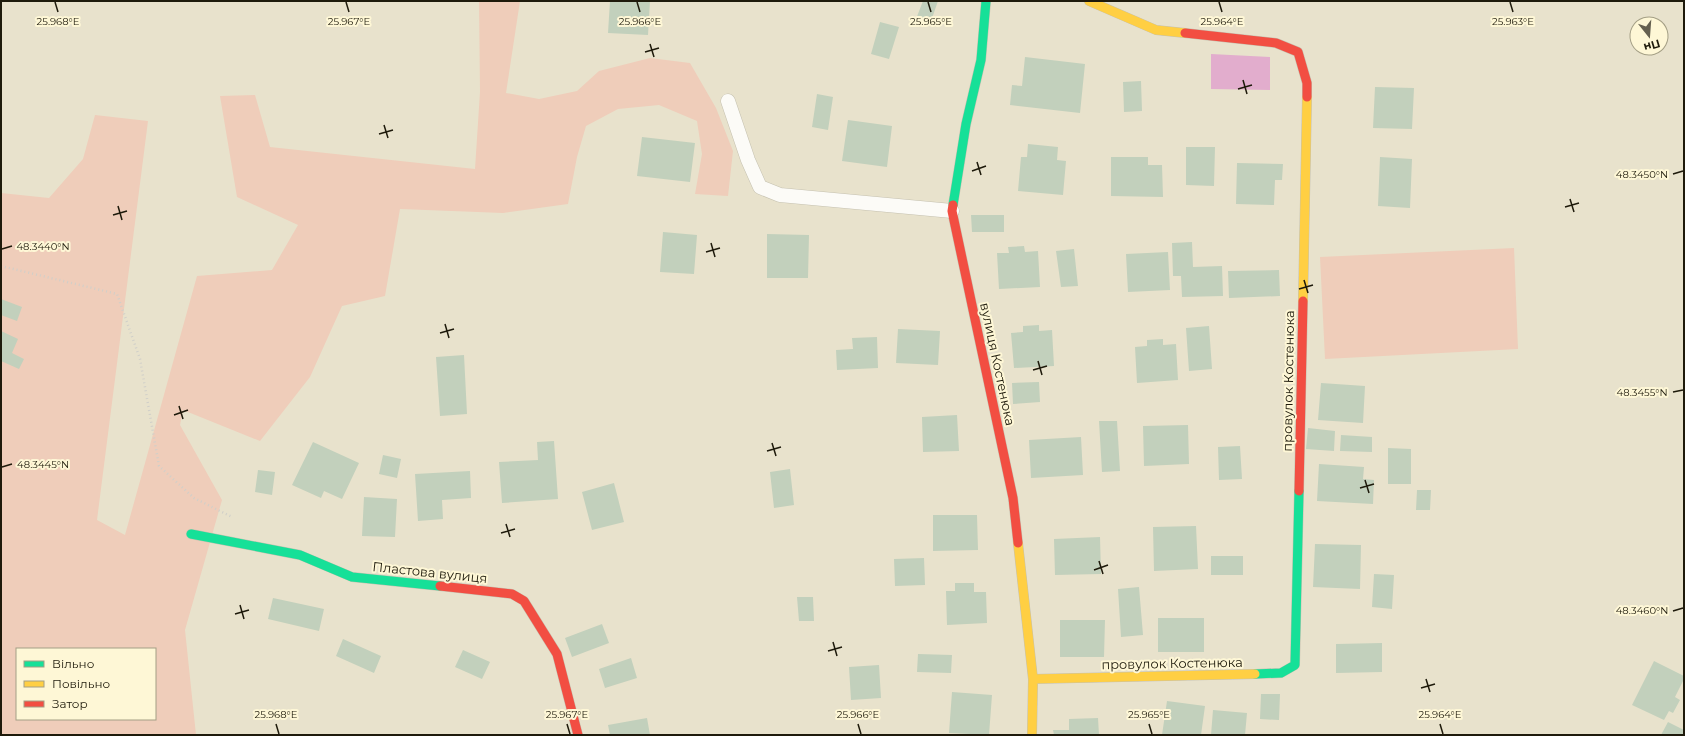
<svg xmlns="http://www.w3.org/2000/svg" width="1685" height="736" viewBox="0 0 1685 736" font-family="Montserrat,sans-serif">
	<rect width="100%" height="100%" fill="#e8e2cc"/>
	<path fill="#efcdba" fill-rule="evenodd" d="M479 1H520L506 93 539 99 577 91 599 71 650 58 690 63 716 108 733 151 728 196 695 194 702 154 697 121 659 105 618 109 586 126 577 157 568 204 503 213 400 209 385 296 342 306 310 377 260 441 183 410 180 425 222 500 185 630 196 735H1V193L49 198 83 159 95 115 148 121 97 520 125 535 197 276 272 270 298 225 237 197 220 96 255 95 270 147 475 169 480 92ZM17 649H155V719H17Z
		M1514 248 1518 349 1325 359 1320 257Z"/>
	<path fill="#e2adcd" d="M1211 54 1270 57V90L1211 89Z"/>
	<path fill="#c2d0bc" d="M610 1H650L648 35 608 33Z
		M923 1H938L930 24 916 19Z
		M880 22 899 27 889 59 871 54Z
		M1025 57 1085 64 1080 113 1010 105 1012 85 1022 86Z
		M1141 81 1142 111 1124 112 1123 82Z
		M1375 87 1414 88 1412 129 1373 128Z
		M817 94 833 97 828 130 812 127Z
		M848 120 892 126 887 167 842 161Z
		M642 137 695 143 690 182 637 176Z
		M1028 144 1058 147 1057 160 1066 161 1063 195 1018 191 1021 157H1027Z
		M1186 147H1215L1214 186 1186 185Z
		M1111 157H1148V165H1162L1163 197 1111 196Z
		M1380 157 1412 159 1410 208 1378 206Z
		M1237 163 1283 164 1282 180H1275L1274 205 1236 204Z
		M971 215H1004V232H972Z
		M663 232 697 235 694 274 660 272Z
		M767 234 809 235 808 278H767Z
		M1192 242 1193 267 1222 266 1223 296 1182 297 1181 276H1173L1172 243Z
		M1024 246 1025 252 1038 251 1040 287 999 289 997 253H1009L1008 247Z
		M1074 249 1078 286 1061 287 1056 251Z
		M1168 252 1170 290 1128 292 1126 254Z
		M1279 270 1280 296 1229 298 1228 271Z
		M1 299 22 307 17 321 1 315Z
		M1039 325V331L1052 330 1054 366 1014 368 1011 333 1023 332V326Z
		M1209 326 1212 369 1189 371 1186 328Z
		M898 329 940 331 938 365 896 363Z
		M1 331 18 339 12 353 24 359 19 369 1 361Z
		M877 337 878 368 837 370 836 350 853 349 852 338Z
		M1163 339V345L1176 344 1178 380 1137 383 1135 347 1147 346V340Z
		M464 355 467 414 440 416 436 357Z
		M1039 382 1040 402 1013 404 1012 383Z
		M1321 383 1365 386 1363 423 1318 420Z
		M957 415 959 451 923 452 922 417Z
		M1099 421H1117L1120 471 1102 472Z
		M1188 425 1189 464 1144 466 1143 426Z
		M1308 428 1335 431 1334 451 1306 449Z
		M1341 435 1372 437V452L1340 451Z
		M1081 437 1083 475 1031 478 1029 440Z
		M554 441 558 499 502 503 499 462 538 460 537 442Z
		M313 442 359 463 342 499 324 491 321 498 292 485Z
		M1240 446 1242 479 1219 480 1218 447Z
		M1388 448 1411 449V484H1388Z
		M383 455 401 459 397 478 379 474Z
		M1319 464 1364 467 1363 479 1374 480 1373 504 1317 501Z
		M790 469 794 505 774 508 770 472Z
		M258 470 275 472 272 495 255 492Z
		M470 471 471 498 442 500 443 519 418 521 415 474Z
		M614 483 624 522 592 530 582 492Z
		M1417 490H1431L1430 510H1416Z
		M364 497 397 499 395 537 362 536Z
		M933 515H977L978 550 933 551Z
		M1196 526 1198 569 1154 571 1153 527Z
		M1100 537 1101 574 1055 575 1054 539Z
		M1315 544 1361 545 1360 589 1313 587Z
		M1211 556H1243V575H1211Z
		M924 558 925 585 895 586 894 559Z
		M1374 574 1394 575 1392 609 1372 607Z
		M955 583H974V592H986L987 623 947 625 946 591H955Z
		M1139 587 1143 635 1121 637 1118 589Z
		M797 597H813L814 621H799Z
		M273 598 324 609 319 631 268 619Z
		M1158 618H1204V652H1158Z
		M1060 620H1105L1104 657H1060Z
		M602 624 609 643 572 657 565 638Z
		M343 639 381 656 374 673 336 656Z
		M1382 643V672L1336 673V644Z
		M463 650 490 662 482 679 455 667Z
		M918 654 952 655 951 673 917 672Z
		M631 658 637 678 605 688 599 669Z
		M1654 661 1684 676V679L1675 697 1680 700 1673 713 1669 711 1664 720 1632 705Z
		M879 665 881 698 851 700 849 667Z
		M952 692 992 695 989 735 949 733Z
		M1261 694H1280L1279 720 1260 719Z
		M1167 701 1205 706 1201 735H1162Z
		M1213 710 1247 713 1245 735H1211Z
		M647 718 650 735H610L608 725Z
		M1098 718 1099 735H1054L1053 730H1069V719Z
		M1668 722 1684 730V735H1661Z"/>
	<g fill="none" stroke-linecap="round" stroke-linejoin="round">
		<g stroke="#c5c1b0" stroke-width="15">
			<path id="lane" d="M728 101 748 160 760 187 780 195 952 211"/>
		</g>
		<g stroke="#c5c1b0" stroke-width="10">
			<path id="fast" d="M953 205 966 124 981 60 986 1
				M191 534 300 555 352 577 440 586
				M1255 674 1281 673 1295 665 1299 491"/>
		</g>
		<g stroke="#c5c1b0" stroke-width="10">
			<path id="slow" d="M1089 1 1156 30 1185 33
				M1303 301 1307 97
				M1018 543 1033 679 1032 735
				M1033 679 1255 674"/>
		</g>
		<g stroke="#c5c1b0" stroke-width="10">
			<path id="jam" d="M1185 33 1276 43 1298 52 1307 83V97
				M953 205 952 211 1013 498 1018 543
				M1299 491 1303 301
				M440 586 512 594 524 601 557 654 578 735"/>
		</g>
		<path stroke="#d0cfc9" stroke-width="2.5" stroke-dasharray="1 3" stroke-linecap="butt" d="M1 266 117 294 140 359 159 466 194 498 232 517"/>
		<use href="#lane" stroke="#fcfbf7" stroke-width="14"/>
		<use href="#fast" stroke="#16e098" stroke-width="9"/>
		<use href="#slow" stroke="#ffcf43" stroke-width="9"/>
		<use href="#jam" stroke="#f24e42" stroke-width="9"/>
	</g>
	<path fill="none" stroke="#1e1a0b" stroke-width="1.5" d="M55 2 58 12M346 2 349 12M637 2 640 12M928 2 931 12M1219 2 1222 12M1510 2 1513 12M650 44 654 57M645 52 659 48M1243 80 1247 94M1238 89 1252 85M384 125 388 138M379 134 393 130M977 162 981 175M972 171 986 166M1673 174 1683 171M1570 199 1574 212M118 206 122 220M1565 207 1579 203M113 215 127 211M711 243 715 257M2 249 12 246M706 252 720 248M1304 280 1308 293M1299 289 1313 285M445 324 449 338M440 333 454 329M1038 361 1042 375M1033 370 1047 366M1673 392 1683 390M179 406 183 419M174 415 188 410M772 443 776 456M767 451 781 447M2 467 12 464M1365 480 1369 493M1360 488 1374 484M506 524 510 537M501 533 515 529M1099 561 1103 574M1094 570 1108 565M240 605 244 619M1673 611 1683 608M235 614 249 610M833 642 837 656M828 651 842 647M1426 679 1430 692M1421 688 1435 684M276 724 279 734M567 724 570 734M858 724 861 734M1149 724 1152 734M1440 724 1443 734"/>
	<g text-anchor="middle" stroke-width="4" stroke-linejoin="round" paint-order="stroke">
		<g font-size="13" fill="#1e1a0b" stroke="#fef7d6">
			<text transform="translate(998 364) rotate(78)" y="5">вулиця Костенюка</text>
			<text transform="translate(1288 381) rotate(-89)" y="5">провулок Костенюка</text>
			<text transform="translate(430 572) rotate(6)" y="5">Пластова вулиця</text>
			<text transform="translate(1172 663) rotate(-1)" y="5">провулок Костенюка</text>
		</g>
	</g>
	<g font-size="10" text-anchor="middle" fill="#1e1a0b" stroke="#fef7d6" stroke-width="4" stroke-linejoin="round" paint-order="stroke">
		<text x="58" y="25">25.968°E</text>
		<text x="349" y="25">25.967°E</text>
		<text x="640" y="25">25.966°E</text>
		<text x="931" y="25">25.965°E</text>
		<text x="1222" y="25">25.964°E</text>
		<text x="1513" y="25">25.963°E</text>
		<text x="1642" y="178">48.3450°N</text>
		<text x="43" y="250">48.3440°N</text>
		<text x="1642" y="396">48.3455°N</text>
		<text x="43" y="468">48.3445°N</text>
		<text x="1642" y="614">48.3460°N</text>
		<text x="276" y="718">25.968°E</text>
		<text x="567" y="718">25.967°E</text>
		<text x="858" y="718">25.966°E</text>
		<text x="1149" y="718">25.965°E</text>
		<text x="1440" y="718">25.964°E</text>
	</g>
	<rect width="1685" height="736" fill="none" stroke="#1e1a0b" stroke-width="4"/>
	<rect x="16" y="648" width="140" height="72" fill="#fef7d6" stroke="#a49f85"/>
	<rect x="24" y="661" width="20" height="6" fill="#16e098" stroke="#a49f85"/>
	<text x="52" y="668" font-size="12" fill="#1e1a0b">Вільно</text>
	<rect x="24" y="681" width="20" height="6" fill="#ffcf43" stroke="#a49f85"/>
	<text x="52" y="688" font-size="12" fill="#1e1a0b">Повільно</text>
	<rect x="24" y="701" width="20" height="6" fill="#f24e42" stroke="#a49f85"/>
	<text x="52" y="708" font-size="12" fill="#1e1a0b">Затор</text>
	<g transform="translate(1649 36) rotate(163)"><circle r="19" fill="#fef7d6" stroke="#a49f85"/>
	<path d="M0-3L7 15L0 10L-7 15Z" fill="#65604f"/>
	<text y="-6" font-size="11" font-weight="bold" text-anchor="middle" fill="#1e1a0b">Пн</text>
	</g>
</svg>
